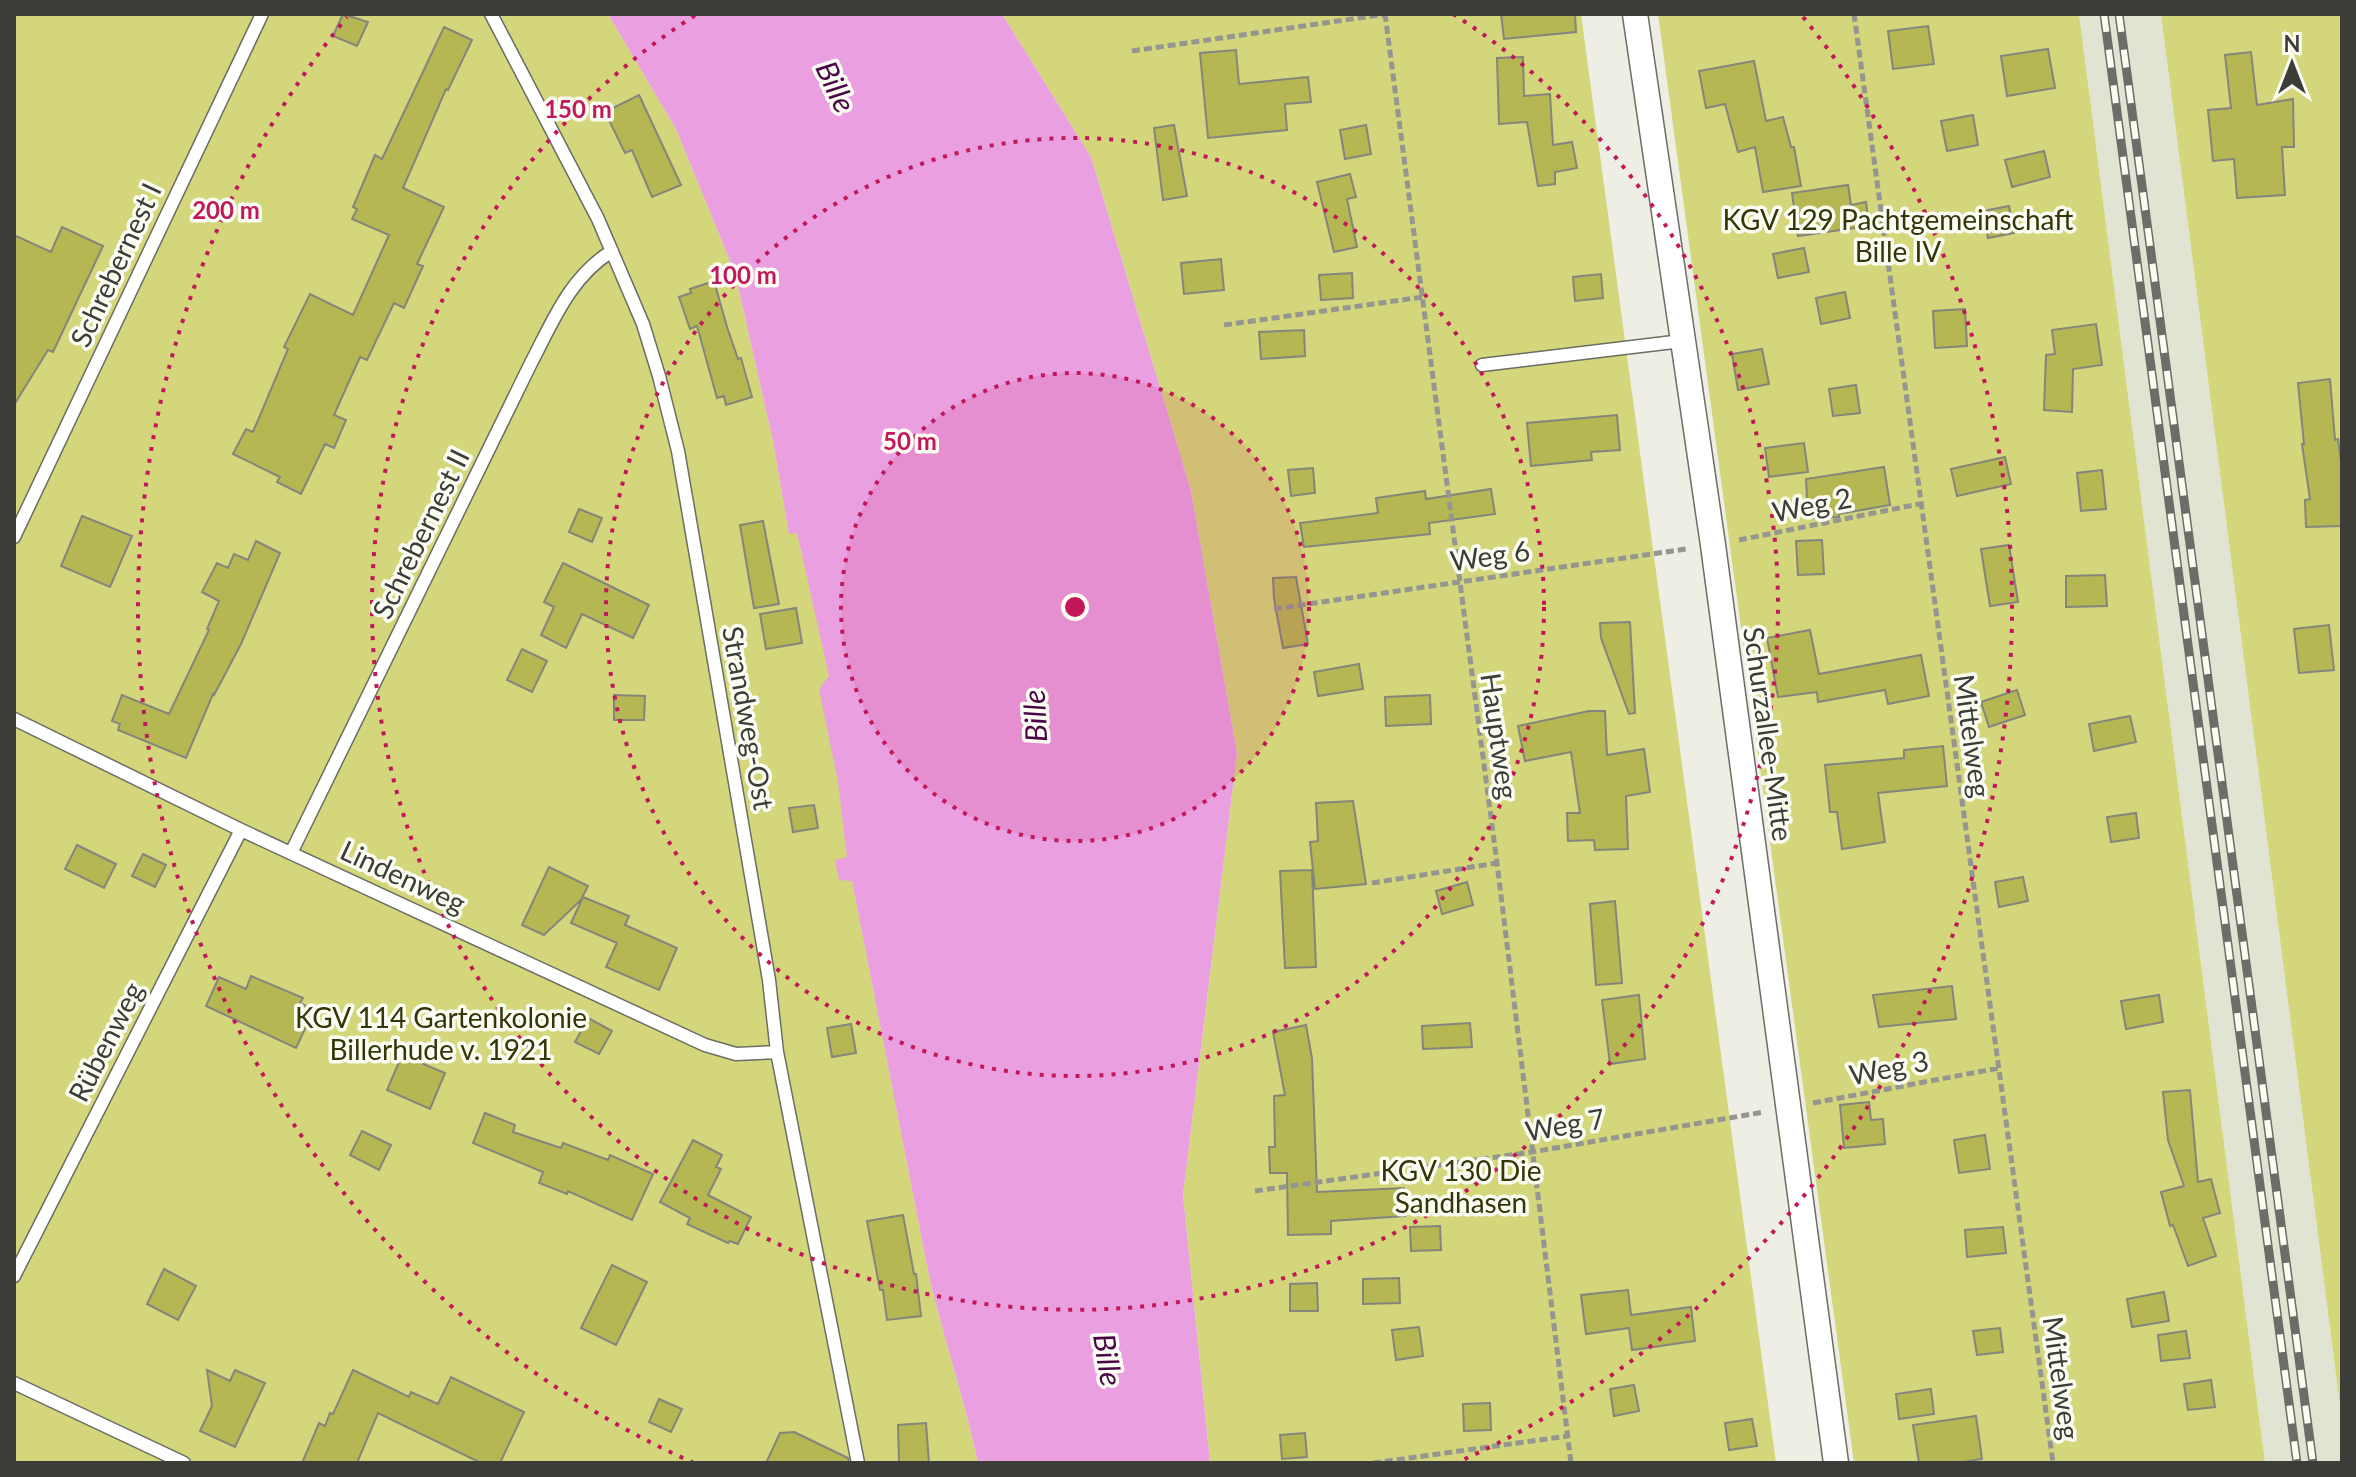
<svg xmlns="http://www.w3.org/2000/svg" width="2356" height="1477" viewBox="0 0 2356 1477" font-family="Lato,sans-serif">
	<rect width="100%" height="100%" fill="#eeeee5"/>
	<path fill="#e2e4d3" d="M2079 14H2161L2342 1421V1463H2265Z"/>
	<path fill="#d3d67a" d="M14 14H608L676 129 735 273 773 441 789 533H797L830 676 847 857 839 880H852L930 1281C945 1342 965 1401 978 1463H14Z
		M1002 14H1581L1776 1463H1210L1183 1195 1237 753 1191 491 1091 157Z
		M1658 14H2079L2265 1463H1854Z
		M2161 14H2342V1421Z"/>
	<path fill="#ea9fe1" d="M608 14H1002L1091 157 1191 491 1237 753 1183 1195 1210 1463H978C965 1401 945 1342 930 1281L852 881 839 880 835 860 847 857 838 782 819 689 829 676 797 533 789 534 773 441 735 273 676 129Z"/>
	<path fill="#b5b753" stroke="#84857c" stroke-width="2" d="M343 14 368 22 357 46 333 36Z
		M1501 14H1575L1576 32 1504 39Z
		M1928 26 1934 64 1893 69 1888 31Z
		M444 27 472 40 448 90 446 89 403 188 444 207 417 264 423 266 404 308 394 303 367 360 360 357 334 415 346 420 334 448 325 444 301 494 277 482 280 477 233 454 246 429 253 432 288 349 284 347 310 294 353 315 389 235 352 219 357 209 353 207 375 155 382 159Z
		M2048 49 2055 88 2007 96 2001 56Z
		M1236 50 1239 84 1308 77 1311 102 1285 104 1287 130 1208 138 1200 53Z
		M2251 52 2257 105 2293 99 2294 147H2282L2285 195 2237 198 2234 159 2213 161 2208 110 2231 108 2225 55Z
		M1523 57 1524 96 1550 94 1553 145 1572 142 1577 168 1555 172V184L1538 186 1527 122 1499 124 1497 58Z
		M1754 61 1766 121 1783 117 1791 147H1794L1801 186 1763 192 1755 147 1738 152 1725 104 1706 108 1699 71Z
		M639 95 681 185 652 197 632 150 625 153 605 112Z
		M1973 115 1978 145 1947 151 1941 121Z
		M1174 125 1187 196 1163 200 1154 128Z
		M1366 125 1371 154 1345 159 1340 130Z
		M2044 151 2050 177 2012 187 2005 160Z
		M1350 174 1356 197 1347 199 1357 247 1334 252 1317 182Z
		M1848 185 1851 205 1866 202 1869 226 1798 236 1792 193Z
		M2009 206 2014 233 1988 238 1983 211Z
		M62 227 103 246 53 352 48 350 14 405V235L51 252Z
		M1804 248 1809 272 1778 278 1773 254Z
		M1221 259 1224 290 1184 294 1181 263Z
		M1352 273 1353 298 1321 300 1319 275Z
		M1601 274 1603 298 1575 301 1573 277Z
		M714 281 727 327 738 359 741 358 752 397 726 405 724 396 717 398 697 326 690 329 679 297 691 293 690 289Z
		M1845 292 1850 318 1821 324 1816 298Z
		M1965 309 1967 346 1935 348 1933 311Z
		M2096 324 2102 365 2073 369 2072 412 2044 410 2046 355 2055 354 2052 330Z
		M1304 330 1305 356 1261 359 1259 332Z
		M1762 349 1769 384 1738 390 1732 354Z
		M2330 379 2335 440 2338 439 2342 469V526L2306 527 2305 500 2310 499 2302 444H2304L2298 383Z
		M1856 385 1860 413 1833 416 1829 389Z
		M1617 415 1620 450 1591 452 1592 460 1531 466 1527 423Z
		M1804 443 1808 472 1769 477 1765 448Z
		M2005 457 2011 484 1957 496 1951 469Z
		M1884 467 1890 505 1839 514V517L1808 518 1806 479Z
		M1313 468 1315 493 1291 496 1288 470Z
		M2102 470 2106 509 2081 511 2077 473Z
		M1491 489 1495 514 1429 523 1430 534 1304 547 1300 523 1378 513 1376 498 1425 491 1426 499Z
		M579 509 602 518 592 542 569 532Z
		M82 516 132 536 110 587 61 566Z
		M763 521 779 604 754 608 740 525Z
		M1822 540 1824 574 1798 575 1796 541Z
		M256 541 280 553 241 644 214 695 213 694 186 758 118 730 120 724 112 721 122 695 169 714 209 630 207 629 219 601 202 592 217 563 228 568 234 554 248 560Z
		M2009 545 2018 602 1990 606 1981 549Z
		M563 563 649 605 633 638 582 614 566 648 541 635 554 607 544 602Z
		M2105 575 2107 606 2066 607V576Z
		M1296 577 1308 644 1283 648 1274 599 1273 578Z
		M796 608 802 643 766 649 760 614Z
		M1630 622 1635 713 1629 714 1601 638 1600 623Z
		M2329 625 2334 670 2299 673 2294 629Z
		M1810 630 1819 674 1921 655 1929 696 1888 704 1885 690 1818 702 1817 692 1778 697 1767 638Z
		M522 649 547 661 532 692 507 680Z
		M1359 664 1363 689 1318 696 1314 672Z
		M2017 690 2025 715 1989 727 1981 702Z
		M614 695 645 696 644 720H614Z
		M1430 695 1431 724 1386 726 1385 697Z
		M1589 711H1605L1607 755 1644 749 1650 792 1626 796 1628 849 1595 850 1594 840 1568 841 1567 813H1580L1571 752 1525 761 1518 726Z
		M2130 716 2136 742 2094 751 2089 724Z
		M1943 746 1947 786 1878 793 1885 842 1842 849 1837 812H1830L1825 765 1904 758V750Z
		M1353 801 1366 884 1315 889 1310 842 1318 841 1316 803Z
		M814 805 818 828 793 832 789 808Z
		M2136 813 2139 838 2111 842 2107 817Z
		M77 845 116 864 104 888 65 869Z
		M143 854 166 865 155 887 132 876Z
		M549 867 588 886 581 900 544 935 522 925Z
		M1312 870 1316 967 1285 968 1280 871Z
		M2023 877 2028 901 1999 907 1995 882Z
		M1467 882 1473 905 1442 914 1436 891Z
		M583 897 629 916 625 925 677 948 659 990 606 967 617 943 571 923Z
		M1615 901 1622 983 1596 985 1590 904Z
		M251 976 303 998 300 1003 314 1010 296 1048 206 1006 219 977 246 989Z
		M1952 986 1956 1019 1879 1027 1873 995Z
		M1639 995 1645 1059 1610 1064 1602 1000Z
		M2159 995 2163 1022 2126 1029 2121 1001Z
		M588 1018 612 1031 599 1054 575 1042Z
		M1470 1023 1472 1047 1423 1049 1422 1026Z
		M851 1024 856 1053 832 1057 827 1028Z
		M1306 1025 1312 1058 1317 1192 1404 1188 1405 1216 1331 1221V1234L1288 1235 1287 1173H1270L1269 1147H1275L1274 1096 1285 1095 1273 1032Z
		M402 1055 445 1073 430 1109 387 1090Z
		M2190 1090 2198 1182 2211 1179 2220 1213 2203 1218 2216 1256 2188 1266 2173 1225 2170 1226 2161 1192 2184 1186 2168 1140 2163 1092Z
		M1869 1102 1871 1120 1883 1119 1885 1144 1844 1148 1840 1105Z
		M485 1113 515 1125 513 1132 561 1148 563 1143 608 1160 610 1155 653 1174 632 1220 568 1191 567 1194 539 1183 543 1172 473 1143Z
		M362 1131 391 1145 379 1170 350 1155Z
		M1985 1135 1990 1169 1959 1173 1954 1140Z
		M693 1140 722 1155 716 1167 721 1169 708 1195 751 1217 738 1244 730 1241 728 1243 687 1224 690 1218 660 1202Z
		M903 1215 914 1274H916L921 1316 887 1320 883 1290H880L867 1221Z
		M1440 1226 1441 1250 1411 1251 1410 1227Z
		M2003 1227 2006 1253 1967 1257 1965 1230Z
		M612 1265 647 1282 616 1345 581 1328Z
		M164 1269 196 1286 178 1320 147 1304Z
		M1399 1278 1400 1303 1363 1304V1279Z
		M1317 1283 1318 1311H1290V1284Z
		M1628 1290 1631 1315 1691 1307 1695 1341 1632 1350 1629 1328 1586 1334 1581 1295Z
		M2164 1292 2169 1321 2132 1327 2127 1299Z
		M1419 1327 1423 1356 1396 1360 1392 1330Z
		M2000 1328 2003 1352 1977 1355 1973 1331Z
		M2186 1331 2190 1358 2161 1361 2158 1335Z
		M207 1370 230 1381 235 1370 265 1383 235 1447 200 1431 212 1406Z
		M353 1370 409 1397 411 1392 438 1404 451 1377 524 1412 500 1463H481L378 1413 357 1463H302L319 1423 325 1426 330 1413 333 1414Z
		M2211 1380 2215 1407 2188 1410 2184 1384Z
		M1634 1385 1639 1411 1614 1416 1610 1389Z
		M1931 1389 1934 1414 1899 1419 1896 1394Z
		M659 1399 682 1409 671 1432 649 1422Z
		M1490 1403 1491 1430 1464 1431 1463 1404Z
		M1976 1416 1982 1459 1956 1463H1919L1913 1425Z
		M1752 1419 1757 1446 1729 1450 1725 1423Z
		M926 1423 929 1463H899L898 1425Z
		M794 1432 848 1458 849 1463H766L780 1433Z
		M1305 1433 1307 1457 1282 1459 1280 1435Z"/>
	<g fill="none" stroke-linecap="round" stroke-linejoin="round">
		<g stroke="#6c6d64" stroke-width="15">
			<path id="service" d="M491 14 598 219 643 324 659 376 678 451 769 980 777 1052 858 1463
				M1482 365 1682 341
				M14 537 262 14
				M14 719 241 830 705 1045 736 1054 777 1052
				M292 851 531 363C553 321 570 277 612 251
				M14 1276 241 830
				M14 1383 184 1463"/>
		</g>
		<g stroke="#6c6d64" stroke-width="27">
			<path id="minor" d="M1635 14 1713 545 1836 1463"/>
		</g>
		<path stroke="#969690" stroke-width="5" stroke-dasharray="8 4" stroke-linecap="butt" d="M1385 14 1497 863 1571 1463
			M1854 14 2053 1463
			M1132 51 1386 14
			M1224 325 1423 297
			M1739 540 1919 504
			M1274 609 1686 549
			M1372 883 1497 863
			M1813 1103 1999 1068
			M1255 1191 1532 1152 1764 1112
			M1373 1463 1568 1436"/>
		<use href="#service" stroke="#fff" stroke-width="12"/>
		<use href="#minor" stroke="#fff" stroke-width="24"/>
		<g stroke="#6c6d67" stroke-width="9">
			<path id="rail" d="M2104 14 2297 1463
				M2119 14 2313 1463"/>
		</g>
		<use href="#rail" stroke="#fbfcf2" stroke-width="6" stroke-dasharray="18" stroke-linecap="butt"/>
	</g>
	<circle cx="1075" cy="607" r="234" fill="#c2185b" fill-opacity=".12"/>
	<g fill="none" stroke="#c2185b" stroke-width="4" stroke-dasharray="4 8">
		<circle cx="1075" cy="607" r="234"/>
		<circle cx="1075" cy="607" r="469"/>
		<path d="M1453 14A703 703 0 1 1 697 14"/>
		<path d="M694 1463A937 937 0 0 1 347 17M1803 17A937 937 0 0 1 1456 1463"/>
	</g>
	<g text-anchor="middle" stroke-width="7" stroke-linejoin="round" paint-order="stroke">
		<g font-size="28" fill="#343509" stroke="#fbfcf2">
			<text x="1898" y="230">KGV 129 Pachtgemeinschaft<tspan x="1898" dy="32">Bille IV</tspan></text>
			<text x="441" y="1028">KGV 114 Gartenkolonie<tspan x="441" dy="32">Billerhude v. 1921</tspan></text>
			<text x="1461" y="1181">KGV 130 Die<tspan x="1461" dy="32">Sandhasen</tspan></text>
		</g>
		<g font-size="28" fill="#3c3d39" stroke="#fbfcf2">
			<text transform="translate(116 265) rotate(-65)" y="10">Schrebernest I</text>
			<text transform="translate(1812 505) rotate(-11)" y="10">Weg 2</text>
			<text transform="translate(421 534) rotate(-64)" y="10">Schrebernest II</text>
			<text transform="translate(1490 556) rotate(-8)" y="10">Weg 6</text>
			<text transform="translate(748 718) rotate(80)" y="10">Strandweg-Ost</text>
			<text transform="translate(1768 734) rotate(82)" y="10">Schurzallee-Mitte</text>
			<text transform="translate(1499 736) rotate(82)" y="10">Hauptweg</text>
			<text transform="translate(1972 736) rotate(82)" y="10">Mittelweg</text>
			<text transform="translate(403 877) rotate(25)" y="10">Lindenweg</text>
			<text transform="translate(106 1042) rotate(-63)" y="10">Rübenweg</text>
			<text transform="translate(1889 1068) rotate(-11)" y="10">Weg 3</text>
			<text transform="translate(1565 1125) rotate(-10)" y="10">Weg 7</text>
			<text transform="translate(2061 1378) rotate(82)" y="10">Mittelweg</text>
		</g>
		<g font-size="30" font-style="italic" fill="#4a0546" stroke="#fbfcf2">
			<text transform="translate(835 87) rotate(65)" y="10">Bille</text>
			<text transform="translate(1036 716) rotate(-93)" y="10">Bille</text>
			<text transform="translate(1107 1360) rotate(81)" y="10">Bille</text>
		</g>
	</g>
	<circle cx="1075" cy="607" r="12" fill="#c2185b" stroke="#fbfcf2" stroke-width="4"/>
	<g font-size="24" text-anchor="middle" font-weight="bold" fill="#c2185b" stroke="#fbfcf2" stroke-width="7" stroke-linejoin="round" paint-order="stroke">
		<text x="578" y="118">150 m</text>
		<text x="226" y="219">200 m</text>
		<text x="743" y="284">100 m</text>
		<text x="910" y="450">50 m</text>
	</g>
	<rect width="2356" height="1477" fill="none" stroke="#3c3d39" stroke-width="32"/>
	<g transform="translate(2292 64)" stroke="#fbfcf2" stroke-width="6" paint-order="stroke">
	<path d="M0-6L14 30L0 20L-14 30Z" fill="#3c3d39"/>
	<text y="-12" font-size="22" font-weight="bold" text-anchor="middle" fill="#3c3d39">N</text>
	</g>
</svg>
